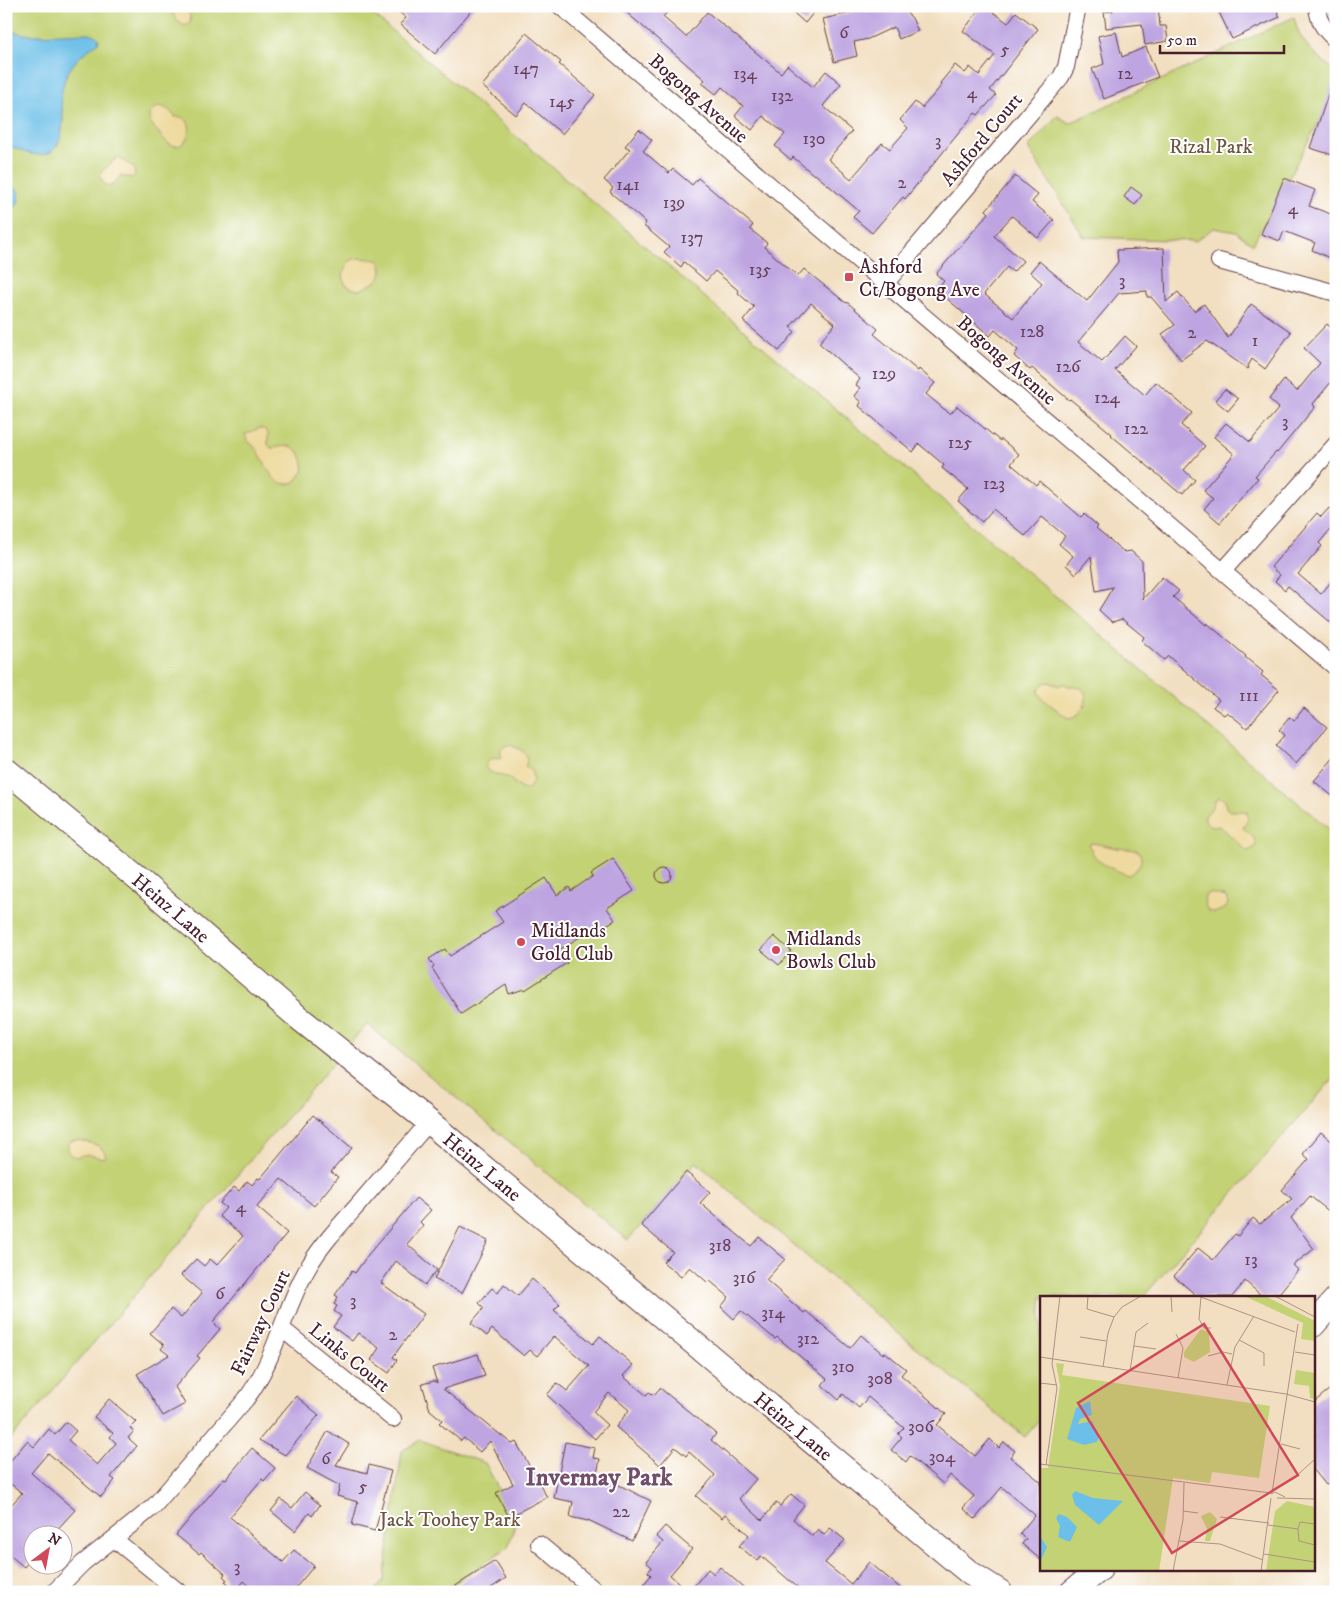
<svg xmlns="http://www.w3.org/2000/svg" width="1342" height="1598" viewBox="0 0 1342 1598" font-family="'IM FELL DW Pica',serif">
	<rect width="100%" height="100%" fill="#fff"/>
	<filter id="ink" filterUnits="userSpaceOnUse"><feTurbulence type="fractalNoise" baseFrequency=".02" numOctaves="2"/><feDisplacementMap in="SourceGraphic" scale="10" xChannelSelector="R" yChannelSelector="G"/><feConvolveMatrix kernelMatrix="1 2 1 2 8 2 1 2 1" color-interpolation-filters="sRGB"/></filter>
	<filter id="wash" filterUnits="userSpaceOnUse"><feTurbulence type="fractalNoise" baseFrequency=".0096" numOctaves="4" result="noise"/><feDisplacementMap in="SourceGraphic" scale="20" xChannelSelector="R" yChannelSelector="G"/><feGaussianBlur stdDeviation="1.12" result="paint"/><feColorMatrix in="noise" values="0 0 0 0 0 0 0 0 0 0 0 0 0 0 0 0 0 1.4 0 .05"/><feComposite in="paint" operator="in"/></filter>
	<g filter="url(#wash)">
		<rect width="100%" height="100%" fill="#f2dfc1"/>
		<path fill="#c3d274" stroke="#867850" d="M6 6H363L1336 835V1075L1143 1297H1041V1418L1025 1437 864 1305 696 1162 628 1240 367 1024 6 1445Z
			M1294 17C1299 44 1316 55 1336 72V90L1253 244 1236 232 1213 228 1196 241 1084 237 1028 148 1057 116 1070 123Z
			M420 1440 485 1463 516 1523 508 1547 442 1592H374L384 1580 402 1451Z"/>
		<path fill="#eeda9e" stroke="#9c7c64" d="M169 6H188L191 22 185 26 177 21Z
			M161 106 169 110 175 117C196 114 192 145 176 146 168 146 163 138 158 132 149 122 142 112 161 106Z
			M117 158C121 158 131 166 134 168L135 175 132 178 120 176 115 183 109 187 102 182 100 175 102 171Z
			M361 258 377 260 381 263 382 272 379 279 375 282 362 289 358 290 351 288 345 284 343 275 348 262 354 259Z
			M259 428 264 429 268 433V445L271 448C276 448 282 446 287 446 301 447 302 459 304 470L295 482C271 491 268 464 257 450 253 444 246 441 245 434L250 433Z
			M1048 682 1060 686 1062 684H1065L1067 686C1097 683 1087 717 1068 718L1044 700 1038 693C1040 686 1042 684 1048 682Z
			M507 745C517 746 532 754 525 766L531 770C533 778 534 783 528 789H521C517 785 513 781 508 778 501 774 472 772 493 758L500 759 502 757 500 753 501 749Z
			M1219 797 1225 800 1226 808 1230 811H1242L1247 812 1248 818 1243 828C1250 834 1266 845 1247 851L1221 827 1209 825 1205 821V816L1211 809 1215 800Z
			M1093 843 1117 848 1137 850C1146 859 1138 871 1128 875 1111 868 1094 864 1089 844Z
			M1209 893 1226 897 1228 903 1226 908 1214 913 1208 911C1205 906 1203 900 1206 895Z
			M77 1140C87 1142 104 1144 106 1157 98 1159 96 1155 89 1155 79 1153 77 1162 68 1152V1143L71 1141Z"/>
		<path fill="#6cbfe8" stroke="#5b6f8a" d="M6 29 22 34 34 35 90 33 95 35 99 39 98 43C79 56 66 67 62 91 60 99 63 109 63 118 62 162 39 161 6 144Z
			M6 181C29 192 18 205 6 218Z"/>
		<g id="blocks">
			<path fill="#bea5e1" d="M392 6H475L435 54 400 24 406 18Z
				M619 6H672L663 17 686 37 707 12 781 73 787 65 813 87 826 71 841 84 823 106 852 131 828 159 851 179 882 143 890 149 908 128 900 120 915 102 922 108 942 85 940 83 955 65 965 73 970 67 979 75 995 55 963 31 982 6H985L1008 23 1016 12 1038 29 990 90 996 95 978 115 975 113 905 199 903 197 872 233 853 217 859 211 815 174 814 175 793 157 791 160 775 146 785 134 763 116 752 130 735 116 743 106 722 87 716 94 702 83 705 80Z
				M786 6H819L805 23Z
				M860 6H899L912 18 918 31 899 39 894 27 868 39 854 42 857 56 834 62 823 19 850 13 849 9Z
				M1112 6H1158L1160 26H1166L1168 41 1145 45 1142 24 1106 28 1104 12 1113 11Z
				M1216 6H1275L1280 17 1232 39Z
				M1116 32 1122 57 1146 47 1158 77 1104 99 1092 69 1104 64 1098 36Z
				M526 33 561 62 559 64 595 95 562 134 526 103 516 115 482 86Z
				M1333 80H1336V156L1310 148Z
				M639 129 652 140 643 151 669 173 673 169 692 185 698 178 753 225 750 229 767 243 764 247 798 276 804 269 846 303 847 302 878 329 874 334 918 371 919 369 935 383 926 394 950 414 957 406 1000 441 1001 439 1019 454 1011 464 1036 485 1039 481 1081 517 1084 514 1098 526 1096 528 1124 552 1131 551 1142 561 1143 599 1162 577 1179 591 1173 597 1206 625 1207 623 1246 656 1245 657 1263 672 1261 675 1279 690 1247 728 1227 712 1224 715 1213 707 1219 700 1168 656 1164 660 1142 641 1144 637 1122 619 1112 622 1099 610 1113 587 1096 591 1091 556 1076 574 1066 565 1073 556 1059 544 1065 536 1042 517 1025 536 993 509 982 522 958 501 968 489 942 468 944 465 919 444 913 452 859 406 861 402 854 396 860 388 856 385 860 379 819 343 835 324 811 303 790 327 795 332 779 351 743 321 754 307 738 293 739 291 715 271 706 281 684 262 681 267 664 252 669 247 644 226 646 223 610 192 613 188 604 180 630 149 625 146Z
				M1015 176 1038 195 1032 202 1054 220 1038 238 1012 216 994 236 1023 261 1013 272 1007 267 984 294 1013 318 1042 283 1030 272 1039 261 1087 301 1118 262 1117 250 1164 248 1166 302 1178 292 1194 311 1204 304 1228 338 1251 304 1291 332 1265 369 1252 359 1248 366 1249 368 1248 369 1207 341 1181 360 1162 334 1175 325 1151 297H1147V291L1119 293 1078 342 1102 362 1125 336 1136 346 1115 370 1145 395 1156 382 1192 413 1181 425 1205 446 1184 470 1195 480 1182 495 1111 435 1112 434 1070 399 1069 400 1032 368 1030 370 1014 356 1018 350 995 330 990 336 937 290 944 281 936 274 989 213 986 210Z
				M1284 178 1315 190 1309 206 1336 216V261L1312 250 1315 243 1284 231 1280 241 1261 234Z
				M1131 187 1142 195 1135 205 1124 197Z
				M1327 324 1336 332V376L1313 404 1315 407 1277 453 1276 452 1255 476 1258 478 1220 523 1204 509 1213 498 1203 490 1234 454 1214 437 1226 423 1250 442 1279 408 1269 399 1284 380 1297 391 1320 363 1304 348Z
				M1225 389 1238 399 1228 411 1215 400Z
				M1329 508 1336 514V523L1319 543 1322 546 1298 574 1321 594 1336 576V627L1288 586 1285 590 1275 581 1280 575 1271 567 1317 513 1321 517Z
				M1304 708 1327 727 1296 764 1276 746 1285 735 1279 730 1290 717 1294 721Z
				M1336 755V799L1314 781Z
				M613 859 634 891 607 908 615 920 601 928 599 925 559 950 567 963 525 990 524 989 509 994 506 985 461 1014 432 968 434 966 429 959 445 949 450 956 503 922 495 911 546 878 557 895 569 887 571 891 593 876 591 873Z
				M656 875a8 8 0 1 1 16 0a8 8 0 1 1-16 0Z
				M774 936 791 951 779 965 761 950Z
				M313 1115 352 1148 331 1172 338 1177 314 1206 281 1179 257 1207 287 1233 213 1322 220 1329 197 1356 200 1358 175 1387 185 1404 163 1416 137 1374 169 1355 161 1349 164 1345 150 1333 171 1309 181 1318 202 1293 181 1275 196 1259 204 1266 210 1259 217 1265 243 1236 219 1216 226 1208 220 1203 234 1187 239 1191 247 1181 252 1185 258 1178 260 1179Z
				M1321 1132 1336 1145V1217L1310 1196 1291 1218 1314 1249 1293 1265 1298 1270 1276 1297H1263L1245 1281 1232 1297H1198L1174 1276 1198 1248 1213 1260 1235 1234 1238 1236 1253 1218 1260 1224 1292 1199 1282 1190 1309 1159 1303 1154Z
				M686 1172 710 1192 700 1203 751 1246 759 1237 785 1259 766 1280 804 1313 806 1311 850 1348 861 1335 883 1354 885 1352 906 1369 901 1375 946 1414 937 1425 975 1456 990 1439 999 1448 1004 1442 1015 1451 1010 1457 1041 1482V1560L1022 1544 1026 1539 1020 1533 1035 1515 1002 1487 975 1519 963 1508 974 1496 950 1475 943 1484 910 1456 906 1462 891 1450 902 1437 898 1434 904 1428 868 1397 859 1408 843 1394 839 1400 822 1385 827 1379 777 1337 775 1339 741 1311 734 1319 721 1307 729 1297 709 1280 707 1282 690 1267 681 1277 663 1262 673 1252 641 1225Z
				M416 1198 431 1210 420 1222 423 1225 407 1244 437 1270 425 1285 396 1261 381 1283 424 1314 393 1357 397 1360 389 1373 371 1360 379 1348 358 1333 352 1341 333 1327 341 1316 334 1311 337 1306 334 1304 338 1297 335 1295 352 1271 355 1273 367 1256Z
				M460 1227 488 1241 462 1293 434 1279Z
				M532 1279 560 1304 554 1310 593 1344 600 1336 633 1365 623 1376 646 1395 649 1392 654 1395 660 1388 716 1434 711 1440 756 1479 739 1499 762 1520 776 1503 780 1506 791 1494 804 1505 793 1519 812 1536 818 1529 824 1535 830 1528 845 1540 825 1563 851 1584 869 1562 905 1592H803L761 1556 757 1561 739 1546 749 1535 725 1514 722 1518 696 1496 715 1475 689 1452 686 1456 675 1447 660 1465 616 1427 629 1410 609 1393 593 1412 607 1425 595 1439 547 1395 557 1383 567 1391 589 1366 554 1336 537 1356 530 1350 524 1356 492 1329 487 1336 471 1323 484 1308 479 1303 492 1288 498 1293 504 1284 518 1296Z
				M478 1354 485 1376 443 1389 512 1444 516 1442 547 1497 509 1517 496 1493 513 1484 490 1441 480 1452 464 1438 461 1441 439 1423 442 1420 430 1410 422 1384 434 1381 437 1383 432 1368Z
				M1336 1384V1490L1328 1484 1326 1485 1313 1469V1403Z
				M296 1396 319 1415 285 1455 259 1440Z
				M109 1399 136 1422 130 1428 134 1431 128 1438 137 1446 111 1477 115 1480 101 1497 48 1453 31 1473 75 1510 51 1536H32V1558L24 1567 6 1552V1511L22 1493 6 1480V1466L27 1441 34 1447 49 1429 55 1435 66 1422 76 1431 68 1440 97 1465 116 1443 110 1437 113 1433 94 1417Z
				M328 1431 349 1444 336 1465 367 1473 369 1465 391 1471 375 1531 352 1525 358 1502 337 1496 340 1486 307 1468Z
				M565 1442 595 1448 593 1458 600 1459 597 1474 651 1501 632 1541 588 1520V1521L570 1517 573 1502 554 1498Z
				M252 1448 275 1468 264 1481 262 1479 230 1517 283 1562 294 1550 314 1566 292 1592H256L244 1581 236 1591 225 1581 227 1580 223 1576 225 1574 201 1552 199 1554 176 1535 224 1478 226 1479Z
				M305 1492 320 1505 312 1516 309 1513 295 1531 271 1511 281 1499 292 1508Z
				M665 1526 692 1549 670 1575 689 1592 708 1569 714 1574 720 1567 749 1592H651L643 1585 651 1575 648 1572 652 1567 646 1562 663 1542 656 1536Z
				M495 1561 506 1578 485 1592H446Z"/>
		</g>
	</g>
	<g filter="url(#ink)">
		<use href="#blocks" fill-opacity="0" stroke="#633c42" stroke-width="1"/>
		<g fill="none" stroke-linecap="round" stroke-linejoin="round">
			<g stroke="#633c42" stroke-width="18">
				<path id="street" d="M560 6 1336 668
					M1317 6C1318 21 1324 30 1336 40
					M1219 261 1336 293
					M885 284 1061 77 1066 67 1078 6
					M1223 571 1336 444
					M281 1328 393 1419
					M114 1539 179 1592
					M539 1544 597 1592
					M54 1592 83 1563 131 1525 154 1506 246 1399C277 1358 283 1309 309 1266 322 1244 340 1225 357 1206 381 1178 405 1150 429 1122"/>
			</g>
			<g stroke="#633c42" stroke-width="26">
				<g id="secondary">
					<path id="s1" d="M6 770 145 885 299 1018 429 1122 959 1564 970 1573 1000 1592"/>
					<path d="M1313 1325 1336 1299"/>
					<path d="M1072 1592 1100 1569"/>
				</g>
			</g>
			<use href="#street" stroke="#fff" stroke-width="16"/>
			<use href="#secondary" stroke="#fff" stroke-width="24"/>
		</g>
	</g>
	<g fill="#d1495b" stroke="#fff" stroke-width="2">
		<rect x="844" y="272" width="10" height="10" rx="2.5"/>
		<circle cx="521" cy="942" r="5"/>
		<circle cx="776" cy="950" r="5"/>
	</g>
	<g text-anchor="middle" stroke-width="4" stroke-linejoin="round" paint-order="stroke">
		<g font-size="18" fill="#674058">
			<text x="844" y="38">6</text>
			<text x="1005" y="55">5</text>
			<text x="526" y="74">147</text>
			<text x="745" y="79">134</text>
			<text x="1125" y="79">12</text>
			<text x="972" y="98">4</text>
			<text x="782" y="101">132</text>
			<text x="562" y="107">145</text>
			<text x="814" y="144">130</text>
			<text x="938" y="146">3</text>
			<text x="902" y="188">2</text>
			<text x="628" y="190">141</text>
			<text x="674" y="208">139</text>
			<text x="1293" y="214">4</text>
			<text x="692" y="243">137</text>
			<text x="760" y="275">135</text>
			<text x="1122" y="286">3</text>
			<text x="1032" y="337">128</text>
			<text x="1192" y="338">2</text>
			<text x="1255" y="346">1</text>
			<text x="1068" y="372">126</text>
			<text x="884" y="379">129</text>
			<text x="1107" y="403">124</text>
			<text x="1285" y="427">3</text>
			<text x="1136" y="434">122</text>
			<text x="960" y="448">125</text>
			<text x="994" y="489">123</text>
			<text x="1249" y="701">111</text>
			<text x="241" y="1212">4</text>
			<text x="720" y="1251">318</text>
			<text x="1251" y="1265">13</text>
			<text x="744" y="1283">316</text>
			<text x="220" y="1299">6</text>
			<text x="353" y="1306">3</text>
			<text x="773" y="1318">314</text>
			<text x="393" y="1340">2</text>
			<text x="808" y="1344">312</text>
			<text x="843" y="1372">310</text>
			<text x="880" y="1384">308</text>
			<text x="921" y="1432">306</text>
			<text x="942" y="1462">304</text>
			<text x="326" y="1464">6</text>
			<text x="363" y="1492">5</text>
			<text x="621" y="1517">22</text>
			<text x="237" y="1572">3</text>
		</g>
		<g font-size="20" fill="#4a1f2b" stroke="#fff">
			<text transform="translate(699 98) rotate(41)" y="7">Bogong Avenue</text>
			<text transform="translate(981 139) rotate(-50)" y="7">Ashford Court</text>
			<text transform="translate(1007 360) rotate(41)" y="7">Bogong Avenue</text>
			<text dy="7" stroke="none"><textPath href="#s1" startOffset="215">Heinz Lane</textPath></text>
			<text dy="7" stroke="none"><textPath href="#s1" startOffset="620">Heinz Lane</textPath></text>
			<text transform="translate(260 1322) rotate(-65)" y="7">Fairway Court</text>
			<text transform="translate(350 1357) rotate(39)" y="7">Links Court</text>
			<text dy="7" stroke="none"><textPath href="#s1" startOffset="1025">Heinz Lane</textPath></text>
		</g>
		<g font-size="20" fill="#6e5541" stroke="#fff">
			<text x="1211" y="153">Rizal Park</text>
			<text x="450" y="1526">Jack Toohey Park</text>
		</g>
		<g font-size="20" fill="#4a1f2b" stroke="#fff" text-anchor="start">
			<text x="859" y="273">Ashford<tspan x="859" dy="23">Ct/Bogong Ave</tspan></text>
			<text x="531" y="937">Midlands<tspan x="531" dy="23">Gold Club</tspan></text>
			<text x="786" y="945">Midlands<tspan x="786" dy="23">Bowls Club</tspan></text>
		</g>
		<g font-size="25" font-weight="bold" fill="#734e6b" stroke="#fff">
			<text x="599" y="1485">Invermay Park</text>
		</g>
	</g>
	<g transform="translate(1040 1296)">
		<rect width="275" height="275" fill="#f2dfc1"/>
		<path d="M204 0H225L275 25V45L261 43 263 27ZM161 33 169 36 170 56 154 66 144 61V56ZM16 67 24 68 22 79 230 110 219 182 172 176 170 187 133 182 119 275H0V172H8L20 90ZM256 74 275 77V103L270 102 269 90 254 88ZM247 205 275 211V275H226L235 215ZM170 216 177 223 170 245H165L167 233 161 220Z" fill="#c3d274"/>
		<path d="M50 105 52 119 40 123 38 128 52 125 59 140 57 146 44 149 27 143 36 112ZM35 195 53 202 83 205 59 229 35 209 32 199ZM19 218 27 221 37 231 30 246 18 241 20 230 16 222ZM0 240 7 251 0 266 1 247Z" fill="#6cbfe8"/>
		<path fill="none" stroke="#af9285" stroke-width="1" d="M48 0 47 13 74 21M131 0 132 16M158 0 255 36M235 0 275 21M161 1 159 23 164 32H171M136 38 143 52 138 82M40 41 66 45M199 44 224 57V70M94 50 116 53M255 56 275 59M168 60 183 56 192 58M0 61 246 98 275 106M63 71 68 37 74 21 82 11 101 0M90 75 96 36 108 27M0 87 17 89M187 89 195 51 214 20M241 148 260 153M0 168 231 197M6 169 17 92 12 68 20 0M252 184 275 163M232 197 258 28M231 198 235 196 245 201M237 202 275 203M143 215 158 217M180 221 229 227M228 229 258 233 259 245 275 249M258 233 260 226 275 228M139 245 180 248 223 264M224 258 275 266M133 275 143 224 144 187M221 275 231 202"/>
		<path fill="#d1495b" fill-opacity="0.15" stroke="#d1495b" stroke-width="2.5" d="M164 28 258 179 132 257 38 107Z"/>
		<rect width="275" height="275" fill="none" stroke="#4a1f2b" stroke-width="2.5"/>
	</g>
	<rect width="1342" height="1598" fill="none" stroke="#fff" stroke-width="25"/>
	<g transform="translate(48 1550) rotate(32)"><circle r="24" fill="#ffffff" stroke="#b7a5aa"/>
	<path d="M0-4L9 19L0 12L-9 19Z" fill="#d1495b"/>
	<text y="-8" font-size="14" font-weight="bold" text-anchor="middle" fill="#4a1f2b">N</text>
	</g>
	<path d="M1160 45v8h124v-8" fill="none" stroke="#4a1f2b" stroke-width="2.5"/>
	<text x="1167" y="45" font-size="15" fill="#4a1f2b" stroke="#ffffff" stroke-width="4" paint-order="stroke">50 m</text>
</svg>
